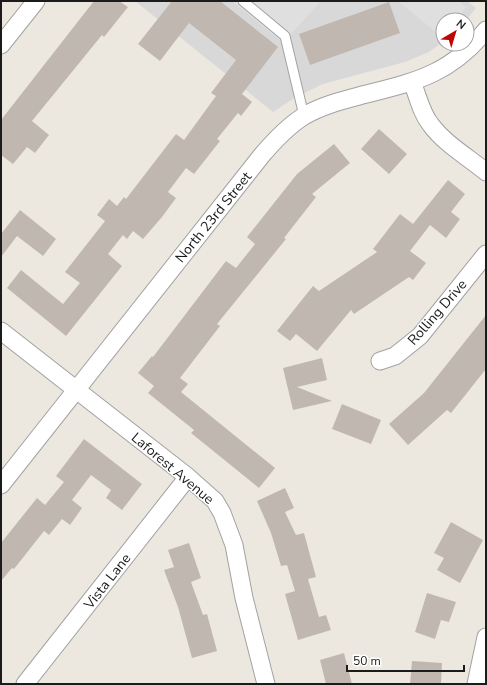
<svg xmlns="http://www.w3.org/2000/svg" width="487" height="685" viewBox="0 0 487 685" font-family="'Nunito Sans',sans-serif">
	<rect width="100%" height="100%" fill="#ece8e0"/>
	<path fill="#d9d8d8" d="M135 1H467L476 8 466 20H443V42L429 52 405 62 323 84 296 97 273 112Z"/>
	<path fill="#dfdfdf" d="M232 1H321L283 43Z
		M398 1H458L466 7 457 20H443V38Z"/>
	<path fill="#c0b8b0" d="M94 1H119L128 7 104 37 102 35 32 121 49 135 35 153 27 147 13 164 1 155V120Z
		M172 1H220L278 47 242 94 252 102 241 116 238 113 217 139 220 141 194 174 186 168 168 192 176 198 162 217 143 239 133 231 127 239 123 235 108 254 122 266 66 336 7 288 21 270 63 304 80 283 65 272 105 221 97 215 109 199 117 206 124 197 126 199 176 134 184 140 216 96 211 93 236 60 189 23 160 61 138 44Z
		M389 2 400 33 310 65 299 34Z
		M379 129 407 154 389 174 361 149Z
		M334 144 350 163 312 194 316 197 284 238 286 239 217 324 220 326 180 378 188 384 181 392 275 468 259 488 191 433 194 430 148 393 154 386 138 373 152 356 153 357 226 261 236 268 255 244 247 237 297 174Z
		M448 180 465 194 451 212 460 219 446 238 430 225 410 251 426 263 413 280 409 277 354 314 351 310 317 351 296 334 290 341 277 331 313 286 319 291 377 252 373 249 400 214 413 224Z
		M20 210 56 239 43 256 17 236 1 257V234Z
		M486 315V369L451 413 447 410 408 445 389 424 424 393Z
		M322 358 327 380 297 387 332 401 293 410 283 368Z
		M342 404 381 420 371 444 332 429Z
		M84 439 142 484 122 510 106 498 111 490 91 475 72 500 82 508 70 525 62 519 49 535 44 531 14 569 12 568 1 581V543L37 498 45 505 64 482 56 476Z
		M285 488 294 508 285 512 296 535 304 533 316 577 308 579 319 617 326 615 331 630 298 640 285 594 295 591 287 565 281 566 271 533 257 501Z
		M451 522 483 540 460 583 437 570 444 558 434 553Z
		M189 543 201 578 191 582 203 615 207 614 217 651 192 658 178 607 164 570 174 567 168 550Z
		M427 593 456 602 449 622 441 620 435 639 415 632Z
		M344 653 352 684H326L320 660Z
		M412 661 442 663 441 684H410Z"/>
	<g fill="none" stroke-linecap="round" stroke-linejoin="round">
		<g stroke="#a2a2a2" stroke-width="11">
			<path id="lane" d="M243 1 285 36 304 116"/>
		</g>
		<g stroke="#a2a2a2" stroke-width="19">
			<path id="street" d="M1 45 36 1
				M412 82C418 96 421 113 431 125 445 144 468 157 486 172
				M1 331 188 477 215 501 222 513 234 545 244 598 266 684
				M380 361 395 356 420 336 486 254
				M1 485 262 155C274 141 288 126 304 116 321 106 340 101 359 96 413 82 449 76 486 30
				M25 684 188 477
				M476 684 486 637"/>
		</g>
		<use href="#lane" stroke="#fff" stroke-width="9"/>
		<use href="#street" stroke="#fff" stroke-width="17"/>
	</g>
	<g text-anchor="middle" stroke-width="3" stroke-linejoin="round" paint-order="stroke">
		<g font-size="14" fill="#1b1b1b" stroke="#fff">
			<text transform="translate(213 217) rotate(-51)" y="5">North 23rd Street</text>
			<text transform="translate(437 312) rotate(-49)" y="5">Rolling Drive</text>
			<text transform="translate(173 468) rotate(40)" y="5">Laforest Avenue</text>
			<text transform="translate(107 581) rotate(-52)" y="5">Vista Lane</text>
		</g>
	</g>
	<rect width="487" height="685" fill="none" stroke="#1b1b1b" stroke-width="4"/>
	<g transform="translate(455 32) rotate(38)"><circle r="19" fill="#ffffff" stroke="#a4a4a4"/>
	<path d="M0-3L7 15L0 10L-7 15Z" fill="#bf0606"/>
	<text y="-6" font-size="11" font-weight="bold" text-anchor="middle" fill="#1b1b1b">N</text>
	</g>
	<path d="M347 665v6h117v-6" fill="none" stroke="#1b1b1b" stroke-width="2"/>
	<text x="353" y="665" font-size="12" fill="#1b1b1b" stroke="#ffffff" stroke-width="3" paint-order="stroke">50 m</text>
</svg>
